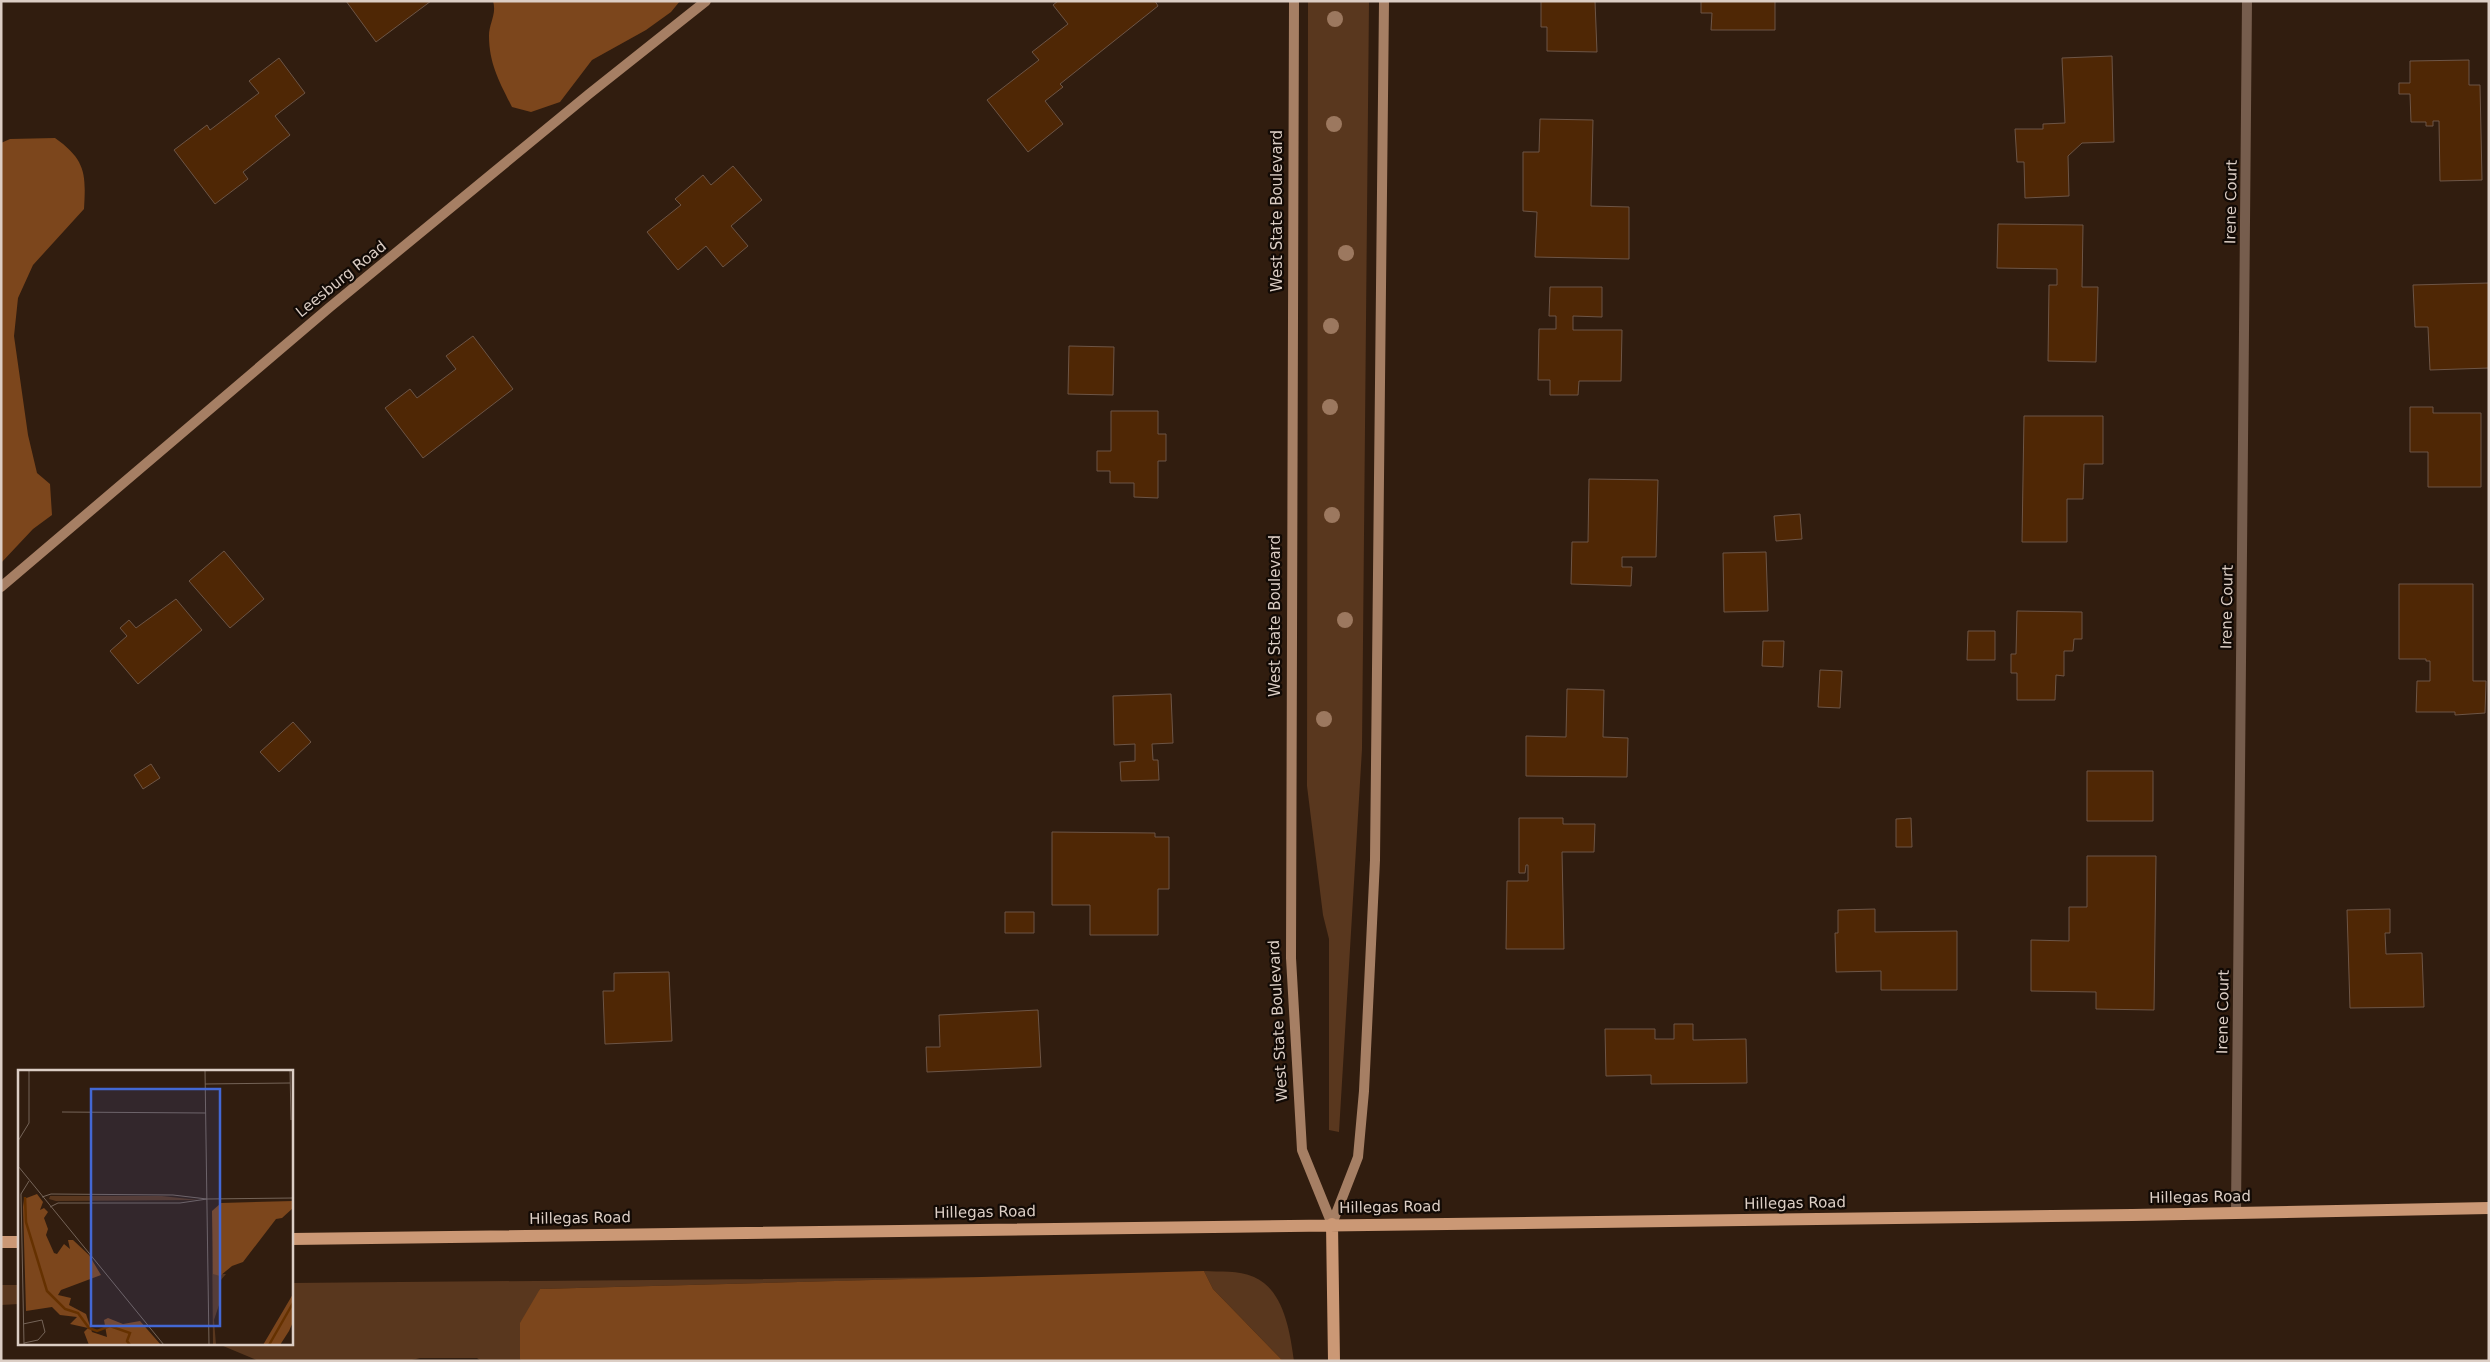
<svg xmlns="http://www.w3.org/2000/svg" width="2490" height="1362" viewBox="0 0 2490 1362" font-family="'DejaVu Sans',sans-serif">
	<rect width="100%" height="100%" fill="#311d0f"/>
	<path fill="#59371e" d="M1308 1H1369L1362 749 1339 1132 1329 1130V939L1323 915 1307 786Z
		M1204 1271C1220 1272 1238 1270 1254 1277 1284 1290 1290 1332 1294 1361H1283L1213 1289Z
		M989 1277 540 1289 521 1361H481L477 1358H420L408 1361H259L216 1343H291V1283Z
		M1 1285H19V1304L1 1305Z"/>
	<path fill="#7c461c" d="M493 1H680L671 12 646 30 592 60 560 102 531 112 512 107C500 83 489 64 489 36 489 23 497 14 493 1Z
		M55 138C86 160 86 174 84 209L33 265 18 298 14 336 28 435 37 473 50 484 52 515 33 529 1 563V143L10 139Z
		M1204 1271 1213 1289 1283 1361H521L520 1359V1323L540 1289Z"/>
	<path fill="#4f2705" stroke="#6d5546" d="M346 1H431L376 42Z
		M1058 1H1155L1158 6 1060 84 1063 87 1045 101 1063 124 1028 152 987 100 1039 60 1032 52 1068 24 1053 5Z
		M1541 1H1595L1597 52 1547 51V27H1541Z
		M1701 1H1775V30H1711L1712 13H1701Z
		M2112 56 2114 142 2082 143 2068 156 2069 196 2025 198 2024 162H2017L2015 129H2043V124L2065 123 2062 58Z
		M279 58 305 93 275 116 290 135 243 172 248 179 215 204 174 150 207 125 210 130 259 93 249 81Z
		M2469 60V85H2480L2482 180 2440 181 2439 121H2433V126H2426V122H2411L2410 94H2399V83H2410V61Z
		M1540 119 1593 120 1591 206 1629 207V259L1535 257 1537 212 1523 211V152H1539Z
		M733 166 762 200 731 226 748 246 723 267 706 246 678 270 647 232 681 205 675 199 703 175 711 185Z
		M1998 224 2083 225 2082 287H2098L2096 362 2048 361 2049 285H2057V269L1997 268Z
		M2489 283V368L2430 370 2428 327H2415L2413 285Z
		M1550 287H1602V317L1573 316V330H1622L1621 381H1579L1578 395H1550V380H1538L1539 329H1556V316H1549Z
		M473 336 513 389 423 458 385 408 410 389 417 398 456 369 446 356Z
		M1069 346 1114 347 1113 395 1068 394Z
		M2410 407H2433V413H2481V487H2428V452H2410Z
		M1111 411H1158V434H1166V461H1158V498L1134 497V483H1110V471H1097V451H1111Z
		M2024 416H2103V464H2084L2083 499H2067V542H2022Z
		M1589 479 1658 480 1656 557H1622V567H1632L1631 586 1571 584 1572 542H1588Z
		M1800 514 1802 539 1776 541 1774 516Z
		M224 551 264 599 230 628 189 581Z
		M1766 552 1768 611 1724 612 1723 553Z
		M2399 584H2473V681H2486L2485 713 2455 715V712H2416L2417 681H2430V661H2426V659H2399Z
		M176 599 202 630 138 684 110 651 127 636 120 628 129 620 136 628Z
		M2017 611 2082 612V639H2074L2073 651H2064V676L2056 675 2055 700H2017V673H2011V654H2016Z
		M1968 631H1995V660H1967Z
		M1763 641H1784L1783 667 1762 666Z
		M1820 670 1842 671 1840 708 1818 707Z
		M1567 689 1604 690 1603 737 1628 738 1627 777 1526 776V736L1566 737Z
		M1171 694 1173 743 1152 744 1153 760H1158L1159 780 1121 781 1120 762 1135 761V744L1114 745 1113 696Z
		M293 722 311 742 279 772 260 752Z
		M151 764 160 778 143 789 134 775Z
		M2087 771H2153V821H2087Z
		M1519 818H1563V824H1595L1594 852H1562L1564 949H1506L1507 881H1528V865H1526L1525 873H1519Z
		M1911 818 1912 847H1896V819Z
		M1052 832 1155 833V837H1169V889H1158V935H1090V905H1052Z
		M2087 856H2156L2154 1010 2096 1009V992L2031 991V940L2069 941V907H2087Z
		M1875 909V932L1957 931V990H1881V971L1836 972 1835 933H1838V910Z
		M2390 909V933H2385L2386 954 2422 953 2424 1007 2350 1008 2347 910Z
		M1005 912H1034V933H1005Z
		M669 972 672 1041 605 1044 603 991H614V973Z
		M1038 1010 1041 1067 927 1072 926 1047H940L939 1015Z
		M1674 1024H1693V1040L1746 1039 1747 1083 1651 1084V1075L1606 1076 1605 1029H1655V1039H1674Z"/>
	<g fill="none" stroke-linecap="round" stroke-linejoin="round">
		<path stroke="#765d4d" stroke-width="10" d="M2236 1212 2247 1"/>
		<path stroke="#a67f64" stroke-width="10" d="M1294 1 1291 958 1302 1150 1332 1224
			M1 587 330 307 589 94 706 1
			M1332 1224 1358 1157 1364 1091 1375 860 1384 1"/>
		<path stroke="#cb9875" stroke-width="12" d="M1332 1224 1334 1361
			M291 1239 2132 1215 2489 1208
			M1 1242H19"/>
	</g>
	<g fill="#9c785f">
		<circle cx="1335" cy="19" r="8"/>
		<circle cx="1334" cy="124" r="8"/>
		<circle cx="1346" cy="253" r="8"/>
		<circle cx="1331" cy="326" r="8"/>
		<circle cx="1330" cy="407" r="8"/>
		<circle cx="1332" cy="515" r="8"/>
		<circle cx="1345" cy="620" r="8"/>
		<circle cx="1324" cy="719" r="8"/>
	</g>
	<g text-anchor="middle" stroke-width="4.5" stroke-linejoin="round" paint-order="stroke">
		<g font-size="15" fill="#dccec5" stroke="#120a05">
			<text transform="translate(2231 202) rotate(-89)" y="5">Irene Court</text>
			<text transform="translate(1277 211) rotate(-90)" y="5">West State Boulevard</text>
			<text transform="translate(341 279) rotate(-39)" y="5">Leesburg Road</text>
			<text transform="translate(2227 607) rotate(-89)" y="5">Irene Court</text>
			<text transform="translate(1275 616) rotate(-90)" y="5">West State Boulevard</text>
			<text transform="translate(2223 1012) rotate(-89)" y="5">Irene Court</text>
			<text transform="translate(1278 1021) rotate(-93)" y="5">West State Boulevard</text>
			<text transform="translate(2200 1197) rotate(-1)" y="5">Hillegas Road</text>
			<text transform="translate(1795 1203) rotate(-1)" y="5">Hillegas Road</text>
			<text transform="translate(1390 1207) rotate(-1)" y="5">Hillegas Road</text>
			<text transform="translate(985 1212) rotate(-1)" y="5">Hillegas Road</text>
			<text transform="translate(580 1218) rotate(-1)" y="5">Hillegas Road</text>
		</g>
	</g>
	<g transform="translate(18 1070)">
		<rect width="275" height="275" fill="#311d0f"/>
		<path d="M32 126H144L180 130 38 131 31 129ZM194 162 195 204H208L202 211 203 229 196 250 198 275H195Z" fill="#59371e"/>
		<path d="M19 124 25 132 22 140 26 138 30 142 26 148 30 159 28 165 36 183 39 184 46 174 52 179 50 170H55L71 185 83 205 43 220 40 225 53 228 51 235 68 244 74 262 89 267 86 250 90 248 105 254 122 251 143 275H71L66 262 70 258 52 254 59 247 42 245 34 237 8 241 5 137 6 129ZM275 131V138L264 148 258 149 225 192 214 196 202 206 195 204 194 141 203 133ZM275 224V252L271 261 262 275H245Z" fill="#7c461c"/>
		<path fill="none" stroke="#653100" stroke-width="2.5" d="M7 127 8 152 29 221 47 239 60 243 71 258 79 261 92 256 112 263 109 271 112 275M251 275 275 233"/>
		<path fill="none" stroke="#756458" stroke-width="1" d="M187 0 191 275M272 0 273 50M187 14 272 13M44 42 188 43M0 71 11 53V0M0 96 146 275M24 127 33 124 155 125 189 129 275 128M32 137 40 133H162L189 129M5 254 24 250 27 262 20 270 6 273M6 275 3 124 11 111"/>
		<path fill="#4368d4" fill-opacity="0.15" stroke="#4368d4" stroke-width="2.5" d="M73 19H202V256H73Z"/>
		<rect width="275" height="275" fill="none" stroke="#dccec5" stroke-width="2.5"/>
	</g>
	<rect width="2490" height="1362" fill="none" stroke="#dccec5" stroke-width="5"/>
</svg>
